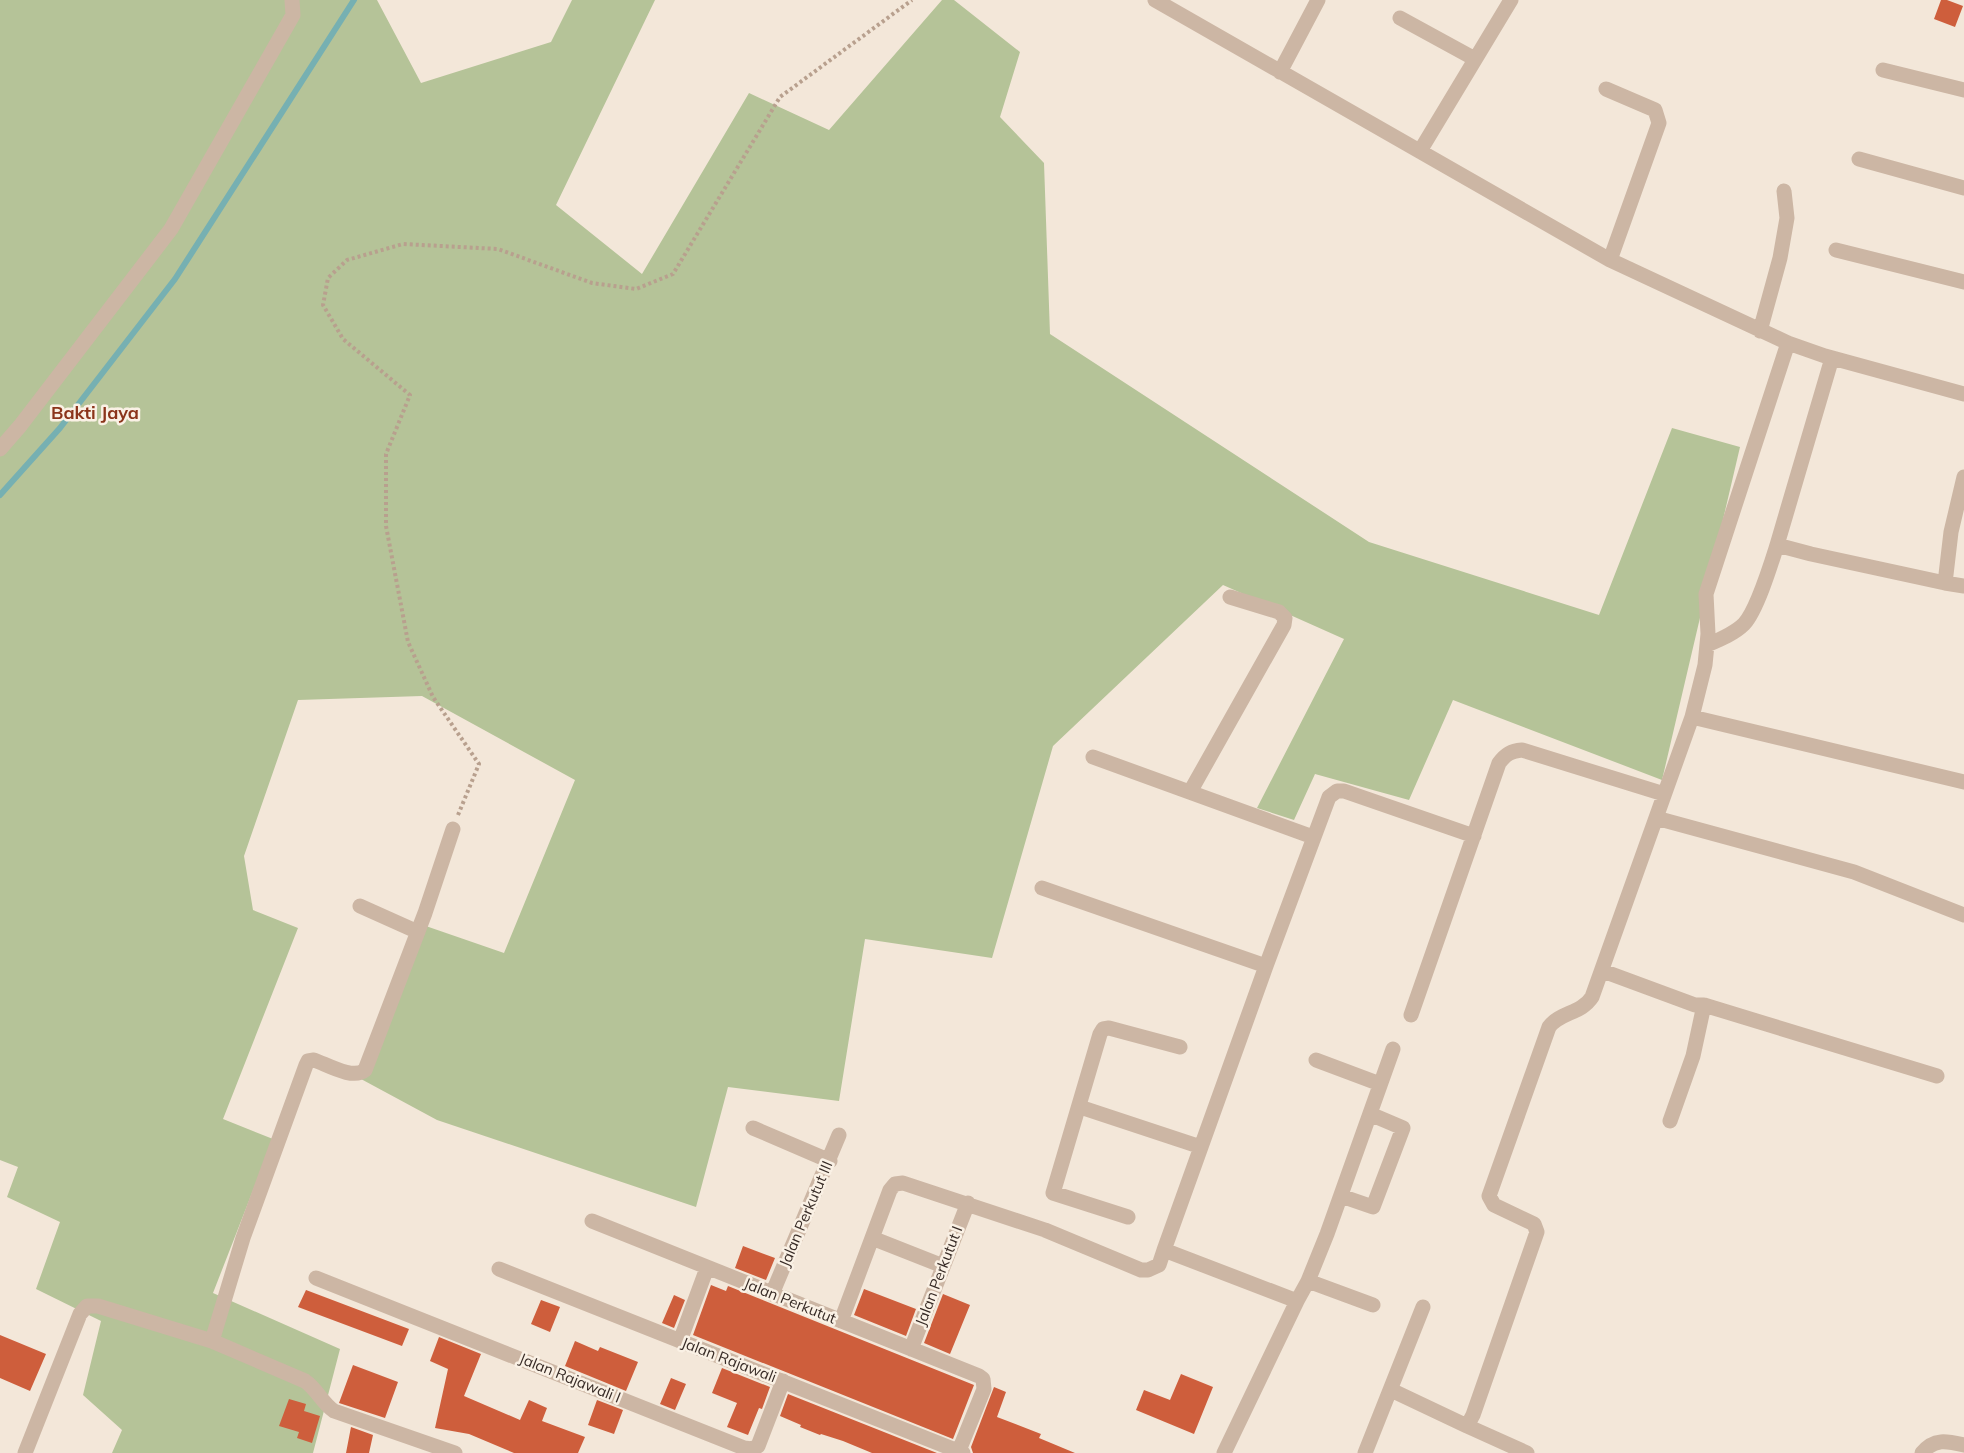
<svg xmlns="http://www.w3.org/2000/svg" width="1964" height="1453" viewBox="0 0 1964 1453" font-family="Mulish,sans-serif">
	<rect width="100%" height="100%" fill="#f3e7d9"/>
	<path fill="#b5c398" d="M0 0H377L421 83 551 42 572 0H655L556 205 642 274 749 93 829 130 942 0H954L1020 52 1000 117 1044 163 1050 334 1369 542 1599 615 1672 428 1740 447 1662 780 1453 700 1409 800 1315 774 1294 820 1257 808 1344 639 1223 585 1053 746 992 958 865 939 839 1101 728 1087 696 1207 437 1120 361 1079 420 924 504 953 575 780 422 696 298 700 244 856 253 910 298 928 223 1119 273 1139 213 1293 340 1349 313 1453H112L122 1430 83 1395 101 1321 36 1289 60 1222 7 1197 18 1167 0 1160Z"/>
	<g fill="none" stroke-linecap="round" stroke-linejoin="round">
		<path stroke="#76b0b2" stroke-width="6" d="M0 495 60 428 175 279 354 0"/>
	</g>
	<path fill="#ce5e3c" d="M1941 0H1947L1963 6 1955 27 1934 19Z
		M743 1246 775 1258 766 1280 735 1268Z
		M711 1285 726 1291 728 1286 974 1385 953 1439 693 1335Z
		M864 1289 916 1309 906 1336 854 1315Z
		M306 1290 409 1329 402 1346 298 1307Z
		M943 1294 970 1305 950 1354 924 1343Z
		M674 1295 685 1300 674 1328 662 1323Z
		M541 1300 560 1307 550 1332 531 1324Z
		M0 1335 46 1354 30 1391 0 1378Z
		M439 1337 481 1354 464 1396 520 1420 529 1400 547 1408 542 1421 585 1437 578 1453H514L469 1434 435 1428 448 1369 430 1361Z
		M575 1341 598 1351 600 1347 638 1362 626 1391 565 1366Z
		M353 1365 398 1382 385 1418 339 1403Z
		M722 1368 770 1387 762 1409 759 1408 748 1435 727 1427 737 1403 712 1393Z
		M1181 1374 1213 1387 1194 1434 1136 1410 1144 1390 1170 1400Z
		M671 1378 686 1384 675 1410 660 1404Z
		M994 1387 1006 1392 997 1417 1041 1434 1039 1438 1075 1453H973L971 1447Z
		M788 1394 937 1453H872L843 1441 821 1434 820 1435 800 1427 801 1425 780 1416Z
		M289 1399 306 1404 304 1411 320 1416 312 1443 297 1438 299 1432 279 1426Z
		M597 1400 623 1410 614 1434 588 1425Z
		M351 1427 373 1435 369 1453H346Z"/>
	<g fill="none" stroke-linecap="round" stroke-linejoin="round">
		<path stroke="#b8a08e" stroke-width="4" stroke-dasharray="3 3" stroke-linecap="butt" d="M458 815 479 764 433 697 408 642 386 526V454L410 395 343 339 323 305 328 278 347 260 403 244 498 249 592 283 636 289 673 274 780 97 912 0"/>
		<path stroke="#ccb6a4" stroke-width="15" d="M1155 0 1610 260 1788 343 1825 356 1964 394
			M1400 18 1475 59
			M1883 70 1964 90
			M1280 72 1318 0
			M1606 89 1655 110 1659 123 1610 260
			M1420 151 1511 0
			M1859 159 1964 188
			M1836 250 1964 282
			M1760 331 1780 258 1787 218 1784 191
			M1832 358 1777 545 1811 554 1945 583 1964 586
			M0 449 20 426 171 229 293 15 292 0
			M1945 583 1951 532 1964 477
			M1707 645C1719 640 1734 634 1744 624 1757 610 1771 564 1777 545
			M1692 717 1964 782
			M1093 757 1313 837
			M1190 792 1284 625 1285 618 1279 612 1230 597
			M1656 818 1854 872 1964 915
			M1042 888 1266 966
			M360 906 418 932
			M1603 971 1695 1005H1704L1693 1056 1670 1121
			M1704 1005 1937 1076
			M1411 1015 1499 763C1506 754 1511 751 1522 750L1664 794
			M1316 1060 1380 1084
			M1080 1107 1201 1147
			M753 1128 830 1161
			M1341 1196 1373 1207 1403 1128 1370 1114
			M1128 1217 1053 1193 1100 1034 1103 1029 1109 1028 1180 1047
			M592 1221 979 1376 983 1379 984 1389 958 1453
			M872 1238 943 1266
			M499 1269 963 1453
			M316 1278 744 1448 752 1449 758 1446 783 1381
			M1308 1281 1373 1305
			M772 1294 839 1135
			M1297 1301 1308 1281 1327 1234 1393 1049
			M841 1321 890 1190 895 1184 903 1183 1045 1230 1141 1270H1148L1159 1265 1164 1250
			M212 1341 243 1238 306 1065 308 1061 314 1060C328 1065 353 1080 365 1070L425 913 453 829
			M680 1341 707 1268
			M911 1349 968 1203
			M1391 1390 1467 1426 1473 1415 1537 1232 1534 1224 1494 1205 1489 1196 1549 1027C1560 1012 1581 1014 1592 997L1692 717 1705 665 1708 634 1706 594 1788 343
			M1467 1426 1527 1453
			M25 1453 80 1314 87 1306H98L212 1341 305 1381C317 1389 322 1403 334 1411L455 1453
			M1224 1453 1297 1301 1164 1250 1266 966 1329 797 1337 791H1344L1474 836
			M1365 1453 1423 1307
			M1922 1453C1934 1438 1947 1441 1964 1445"/>
	</g>
	<g text-anchor="middle" stroke-width="5" stroke-linejoin="round" paint-order="stroke">
		<g font-size="15" fill="#372b26" stroke="#faf1e5">
			<text transform="translate(806 1214) rotate(-67)" y="5">Jalan Perkutut III</text>
			<text transform="translate(939 1276) rotate(-69)" y="5">Jalan Perkutut I</text>
			<text transform="translate(790 1301) rotate(22)" y="5">Jalan Perkutut</text>
			<text transform="translate(729 1360) rotate(21)" y="5">Jalan Rajawali</text>
			<text transform="translate(570 1378) rotate(22)" y="5">Jalan Rajawali I</text>
		</g>
		<g font-size="18" font-weight="bold" fill="#8b341a" stroke="#faf1e5">
			<text x="95" y="419">Bakti Jaya</text>
		</g>
	</g>
</svg>
